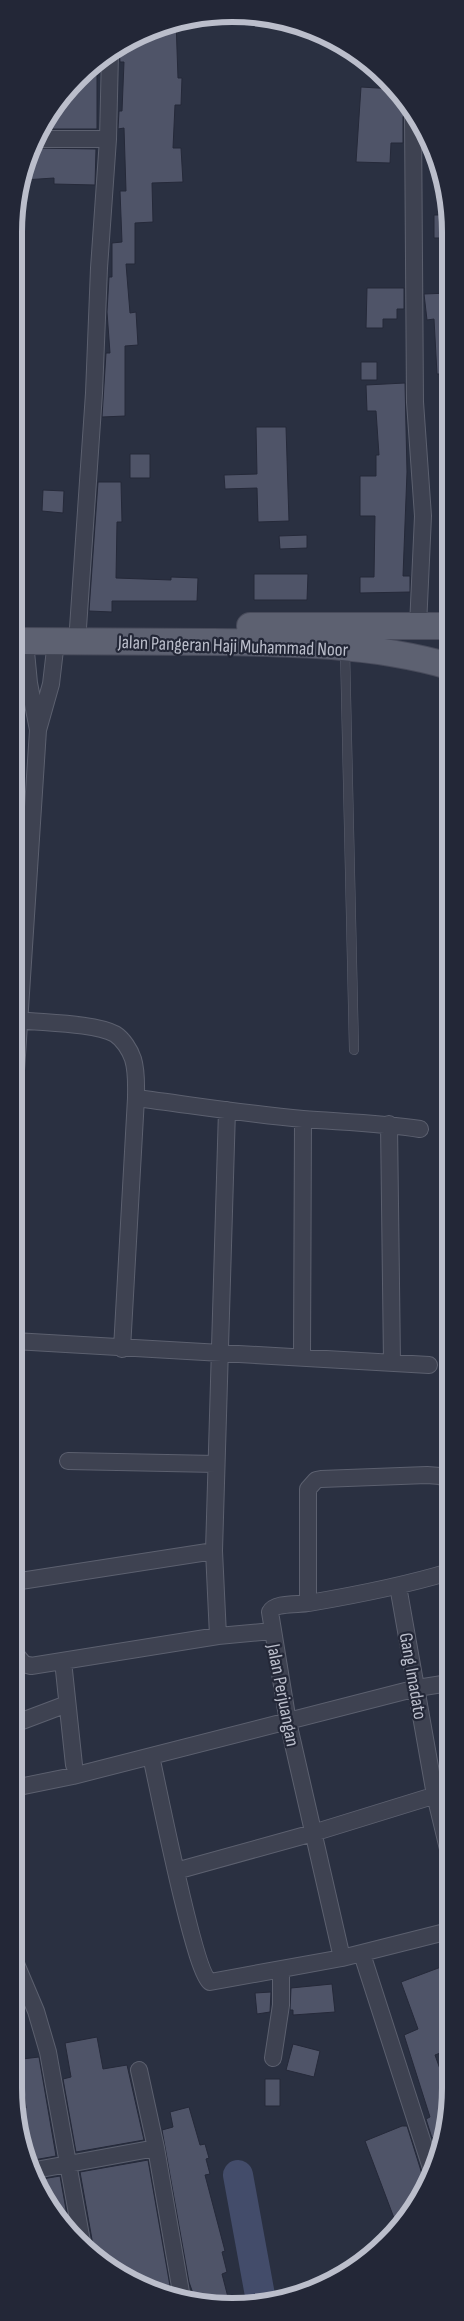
<svg xmlns="http://www.w3.org/2000/svg" width="464" height="2321" viewBox="0 0 464 2321" font-family="'Sofia Sans Condensed',sans-serif">
	<rect width="100%" height="100%" fill="#2a3041"/>
	<g fill="none" stroke-linecap="round" stroke-linejoin="round">
		<path stroke="#434c6a" stroke-width="30" d="M238 2175 261 2301"/>
	</g>
	<path fill="#4f5468" stroke="#252939" d="M176 21 178 78H182L181 105H175L173 148H181L183 182 152 183 153 222 135 223V264H126L130 313 136 312 138 345 125 346V416L102 417 106 353H110L107 312 109 277H112V243L122 242 120 191H126L124 128 118 129 119 111H122L124 62H120L119 49Z
		M85 75H97V129H41L43 123Z
		M361 87 394 89 407 109 403 117V143H391L390 163 356 162Z
		M34 148 96 149 95 185 54 184V178L24 180Z
		M434 215H449L450 238H434Z
		M367 288H404V309H397V319H383V328H366Z
		M450 293V374H437L434 319 427 320 424 294Z
		M361 362H377V380H361Z
		M405 383 407 472 403 576H410V592L360 593V577H374L375 516H360V476H376V455H379L376 411H367L366 385Z
		M256 427H286L289 521 258 522 257 488 225 489 224 475 257 474Z
		M130 454H150V478H130Z
		M98 482H121L122 522H117L116 578 171 580V577L198 578 197 601H112V612L89 611Z
		M43 490 64 491 63 513 42 511Z
		M307 535V548L280 549 279 536Z
		M254 574H308L307 600H254Z
		M449 1964 448 2050 435 2055 445 2083 448 2082V2117L443 2134 432 2138 426 2119 430 2117 404 2035 418 2029 401 1982Z
		M332 1984 335 2012 293 2015V2010H290L291 1988Z
		M271 1992 270 2012 257 2014 255 1993Z
		M97 2037 103 2069 127 2065 144 2140 76 2152 63 2079 71 2077 65 2043Z
		M293 2044 320 2051 314 2077 286 2070Z
		M39 2057 56 2156 28 2161 18 2109 26 2108 23 2082 14 2084V2060Z
		M265 2079H280V2106H265Z
		M189 2107 200 2145 205 2144 209 2158 206 2159 210 2174 205 2175 225 2251 222 2252 227 2272 222 2274 230 2305 218 2307 196 2302 189 2282 162 2130 173 2127 170 2112Z
		M402 2126H407L422 2174 429 2182 422 2193 412 2197 414 2203 397 2226 365 2141Z
		M148 2160 170 2286 147 2289 91 2252 93 2245 80 2172Z
		M60 2176 70 2232 47 2198 42 2179Z"/>
	<g fill="none" stroke-linecap="round" stroke-linejoin="round">
		<g stroke="#5c606f" stroke-width="10">
			<path id="lane" d="M345 650 354 1050"/>
		</g>
		<g stroke="#5c606f" stroke-width="18">
			<path id="street" d="M413 117 415 402 423 516 418 626
				M38 139H108
				M78 628 94 393 99 268 108 139 110 54
				M25 641 29 683 38 730
				M19 1020C43 1023 94 1023 115 1034 123 1039 130 1050 133 1059 137 1072 136 1085 136 1098L122 1349
				M15 1086 38 730 51 684 56 641
				M136 1098C191 1105 247 1114 303 1119 342 1122 381 1123 420 1129
				M389 1124 392 1363
				M14 1341 429 1365
				M302 1358 303 1119
				M68 1461 216 1464
				M14 1582 214 1551
				M398 1586 435 1795 449 1853
				M308 1603V1489L316 1480 321 1479 427 1475 440 1476 449 1480
				M218 1636 214 1551 227 1110
				M14 1652 24 1664 31 1666 218 1636 272 1631
				M63 1661 74 1765
				M14 1724 67 1704
				M151 1756C158 1787 194 1971 210 1982L342 1958 449 1931
				M14 1788 73 1776 417 1688 449 1683
				M176 1871 313 1833 449 1791
				M362 1954 432 2171
				M342 1958 288 1722 270 1612C275 1602 299 1605 309 1603 356 1595 403 1586 449 1572
				M14 1959 36 2011 48 2052 83 2247
				M273 2058 281 2005V1970
				M139 2070 156 2148 182 2298
				M30 2171 156 2148"/>
		</g>
		<g stroke="#484b5b" stroke-width="28">
			<path id="primary" d="M250 626H449
				M15 641C81 641 147 642 212 642 292 643 373 644 449 666"/>
		</g>
		<use href="#lane" stroke="#3e4251" stroke-width="9"/>
		<use href="#street" stroke="#3e4251" stroke-width="16"/>
		<use href="#primary" stroke="#5d6171" stroke-width="26"/>
	</g>
	<g text-anchor="middle" stroke-width="4.5" stroke-linejoin="round" paint-order="stroke">
		<g font-size="19" fill="#bbbecb" stroke="#232737">
			<text transform="translate(233 645) rotate(2)" y="7">Jalan Pangeran Haji Muhammad Noor</text>
			<text transform="translate(414 1676) rotate(80)" y="7">Gang Imadato</text>
			<text transform="translate(284 1695) rotate(79)" y="7">Jalan Perjuangan</text>
		</g>
	</g>
	<path d="M0 0H464V2321H0ZM232 22H232A210 210 0 0 1 442 232V2088A210 210 0 0 1 232 2298H232A210 210 0 0 1 22 2088V232A210 210 0 0 1 232 22Z" fill="#232737" fill-rule="evenodd"/>
	<path fill="none" stroke="#bbbecb" stroke-width="6" d="M232 22H232A210 210 0 0 1 442 232V2088A210 210 0 0 1 232 2298H232A210 210 0 0 1 22 2088V232A210 210 0 0 1 232 22Z"/>
</svg>
